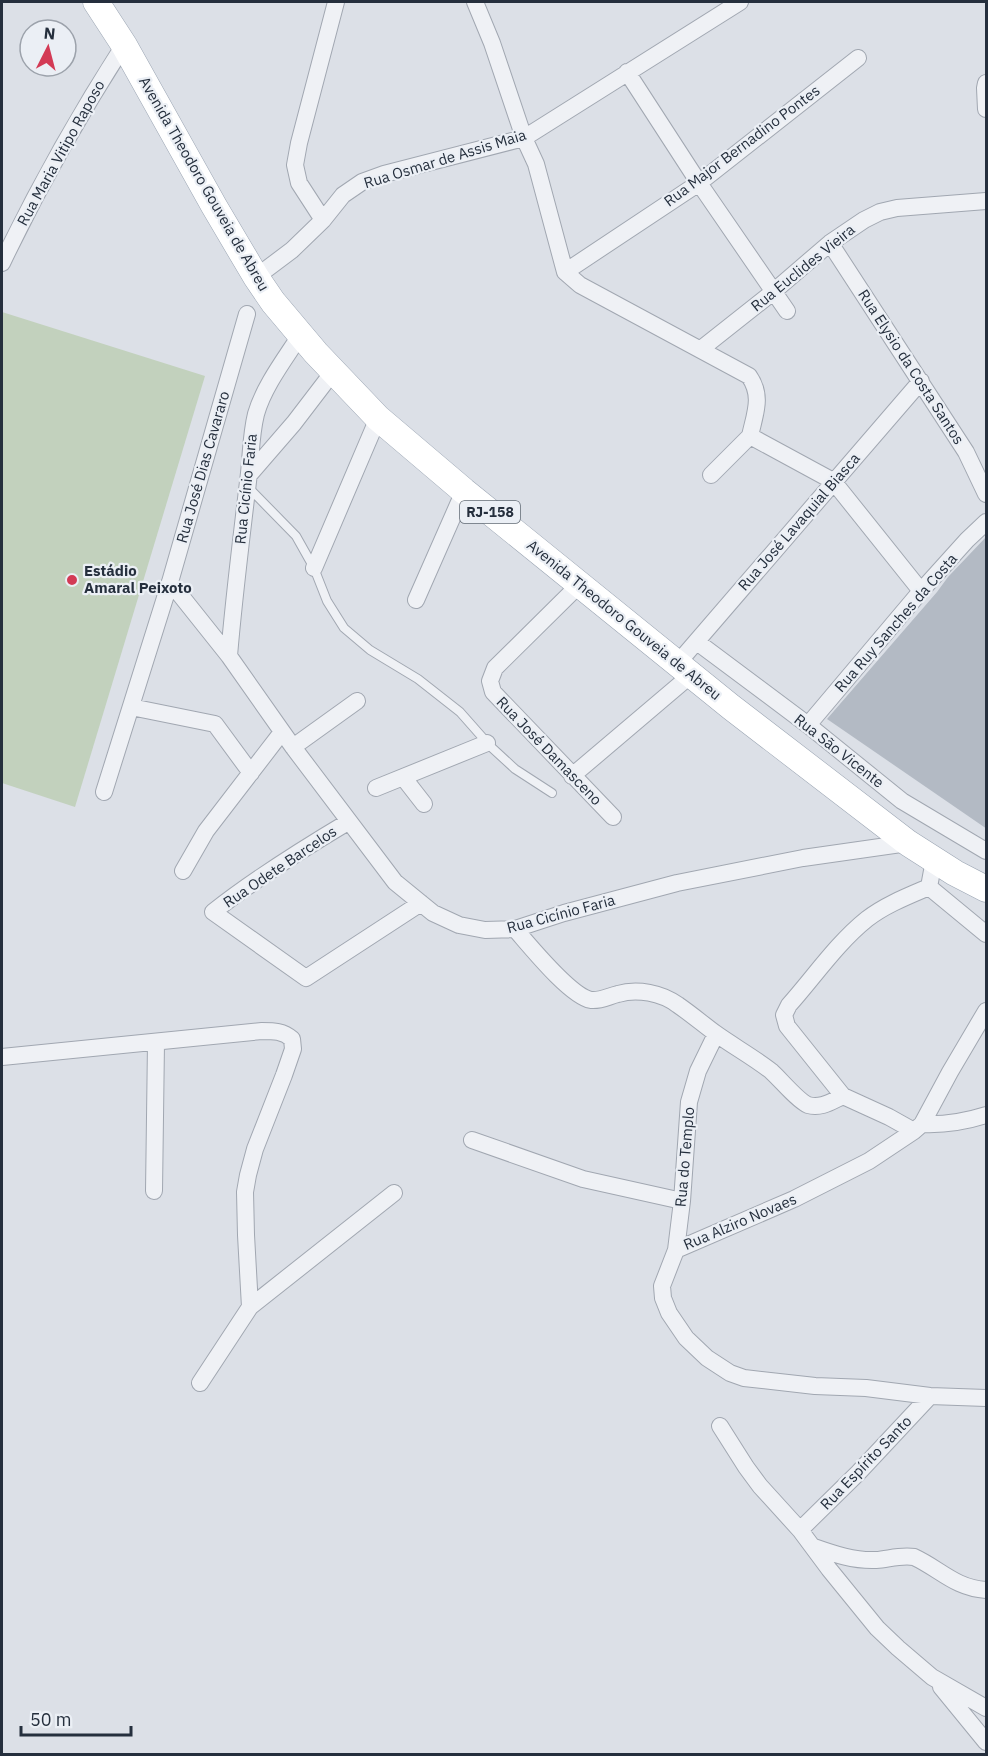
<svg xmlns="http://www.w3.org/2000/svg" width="988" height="1756" viewBox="0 0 988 1756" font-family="'IBM Plex Sans',sans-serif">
	<rect width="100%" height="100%" fill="#dce0e7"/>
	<path fill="#c2d1bd" d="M2 312 205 376 75 807 2 783Z"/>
	<path fill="#b3bac4" d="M987 536V829L827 719 937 592 948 577Z"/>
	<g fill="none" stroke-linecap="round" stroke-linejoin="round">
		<g stroke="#a1a7b1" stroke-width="10">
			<path id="lane" d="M247 486 296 536 314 568 327 601 344 628 370 650 418 679 460 712 490 746 515 769 552 793"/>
		</g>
		<g stroke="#a1a7b1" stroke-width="18">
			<path id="street" d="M475 2 492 43 524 138 536 164 565 272 580 285 749 376C763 396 755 413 750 436
				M627 72 699 183 787 311
				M986 83 985 88 986 109
				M323 220 299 183 295 165 299 143 336 2
				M830 243 966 452 986 494
				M2 263C38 188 79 115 124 45
				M565 272 699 183 858 58
				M256 277 292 250 323 220 343 195 362 182 384 174 524 138 740 2
				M701 349 773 292 830 243 864 220 880 212 897 208 986 201
				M750 436 833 481 921 591
				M249 475 294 423 333 372
				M711 475 750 436
				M314 568 378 418
				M170 582 229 656 293 747 395 882 433 913 459 925 485 930 515 929 564 913 677 883 803 858 908 843
				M579 585 495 668 490 681 493 692 613 817
				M416 600 464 491
				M697 642 808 725 902 801 986 851
				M229 656C234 595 242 534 249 473 251 454 251 434 256 414 264 386 285 359 301 334
				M677 664 921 381
				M131 707 215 724 251 773
				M808 725 921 591 967 540 986 522
				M293 747 357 701
				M572 776 691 675
				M403 777 424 804
				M376 788 487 743
				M104 792 170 582 247 314
				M348 822C301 850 256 878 213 912L306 978 421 903
				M934 860 929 887 986 934
				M183 871 206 831 282 732
				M515 929C530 946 570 996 591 1000 601 1001 609 996 618 994 637 988 662 993 678 1005 691 1014 703 1024 715 1033 733 1046 753 1057 771 1071 781 1080 798 1101 808 1105 821 1109 832 1101 843 1096
				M986 1011 950 1072 922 1124 914 1131 869 1161 794 1199 676 1250 662 1286 663 1298 669 1313 686 1338 707 1358 730 1373 744 1378 815 1386 866 1388 930 1396 986 1398
				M2 1057 262 1031C274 1031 283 1031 292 1039L293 1049 284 1075 255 1149 248 1175 245 1192 246 1235 250 1307
				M922 1124C945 1125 964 1122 986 1115
				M914 1131 889 1117 843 1096 787 1026 784 1015 789 1005C814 977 837 943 867 919 885 905 908 896 929 887
				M472 1140 583 1179 682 1201
				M154 1191 156 1043
				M676 1250 682 1201 689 1102 698 1071 716 1034
				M200 1383 250 1307 394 1193
				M720 1426 746 1467 760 1486 800 1530 829 1569 877 1628 898 1648 932 1677 986 1708
				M800 1530 858 1473 930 1396
				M814 1547C834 1554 854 1561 876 1560 889 1559 900 1555 914 1557 940 1569 955 1588 986 1590
				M941 1687 986 1742"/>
		</g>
		<g stroke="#9ba5b3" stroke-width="27">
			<path id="primary" d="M96 2 124 45 214 206 256 277 273 302 316 353 378 418 464 491 731 707 908 843 955 873 986 889"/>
		</g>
		<use href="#lane" stroke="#eff1f5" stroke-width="8"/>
		<use href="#street" stroke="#eff1f5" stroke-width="16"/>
		<use href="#primary" stroke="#fff" stroke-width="26"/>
	</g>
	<circle fill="#d33a55" stroke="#ebeff5" stroke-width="2" cx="72" cy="580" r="6"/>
	<g text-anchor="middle" stroke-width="4.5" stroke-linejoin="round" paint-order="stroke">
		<rect fill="#ebeff5" stroke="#606974" stroke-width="1.5" x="460" y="501" width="60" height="22" rx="4.5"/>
		<g font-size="14" font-weight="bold" fill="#252f3d">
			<text x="490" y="517">RJ-158</text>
		</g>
		<g font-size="15" fill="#252f3d" stroke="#ebeff5">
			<text transform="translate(742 146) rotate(-37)" y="5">Rua Major Bernadino Pontes</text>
			<text transform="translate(61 153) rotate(-61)" y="5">Rua Maria Vitipo Raposo</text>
			<text transform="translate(445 159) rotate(-17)" y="5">Rua Osmar de Assis Maia</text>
			<text transform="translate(204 184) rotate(60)" y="5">Avenida Theodoro Gouveia de Abreu</text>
			<text transform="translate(803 268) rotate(-39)" y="5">Rua Euclides Vieira</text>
			<text transform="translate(911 367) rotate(57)" y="5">Rua Elysio da Costa Santos</text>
			<text transform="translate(203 467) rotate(-74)" y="5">Rua José Dias Cavararo</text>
			<text transform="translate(246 489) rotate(-84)" y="5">Rua Cicínio Faria</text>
			<text transform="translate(799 522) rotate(-49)" y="5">Rua José Lavaquial Biasca</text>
			<text transform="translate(624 620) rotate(39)" y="5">Avenida Theodoro Gouveia de Abreu</text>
			<text transform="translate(896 623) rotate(-49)" y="5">Rua Ruy Sanches da Costa</text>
			<text transform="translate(549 751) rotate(46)" y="5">Rua José Damasceno</text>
			<text transform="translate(839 751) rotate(38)" y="5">Rua São Vicente</text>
			<text transform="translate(280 867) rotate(-34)" y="5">Rua Odete Barcelos</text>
			<text transform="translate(561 914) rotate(-15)" y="5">Rua Cicínio Faria</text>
			<text transform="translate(685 1157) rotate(-85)" y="5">Rua do Templo</text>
			<text transform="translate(740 1222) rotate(-23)" y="5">Rua Alziro Novaes</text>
			<text transform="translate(866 1463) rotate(-46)" y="5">Rua Espírito Santo</text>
		</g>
		<g font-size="15" font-weight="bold" fill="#252f3d" stroke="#ebeff5" text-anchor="start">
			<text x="84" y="576">Estádio<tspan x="84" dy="17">Amaral Peixoto</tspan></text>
		</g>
	</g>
	<rect width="988" height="1756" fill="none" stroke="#252f3d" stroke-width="6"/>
	<g transform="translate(48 48) rotate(6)"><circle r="28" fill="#ebeff5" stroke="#9ca2ab" stroke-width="1.5"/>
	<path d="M0-4.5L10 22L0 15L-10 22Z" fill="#d33a55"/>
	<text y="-9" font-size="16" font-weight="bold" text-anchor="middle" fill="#252f3d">N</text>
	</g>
	<path d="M21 1726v9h110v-9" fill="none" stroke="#252f3d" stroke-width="3"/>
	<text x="30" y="1726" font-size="18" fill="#252f3d" stroke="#ebeff5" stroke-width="4.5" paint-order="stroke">50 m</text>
</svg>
